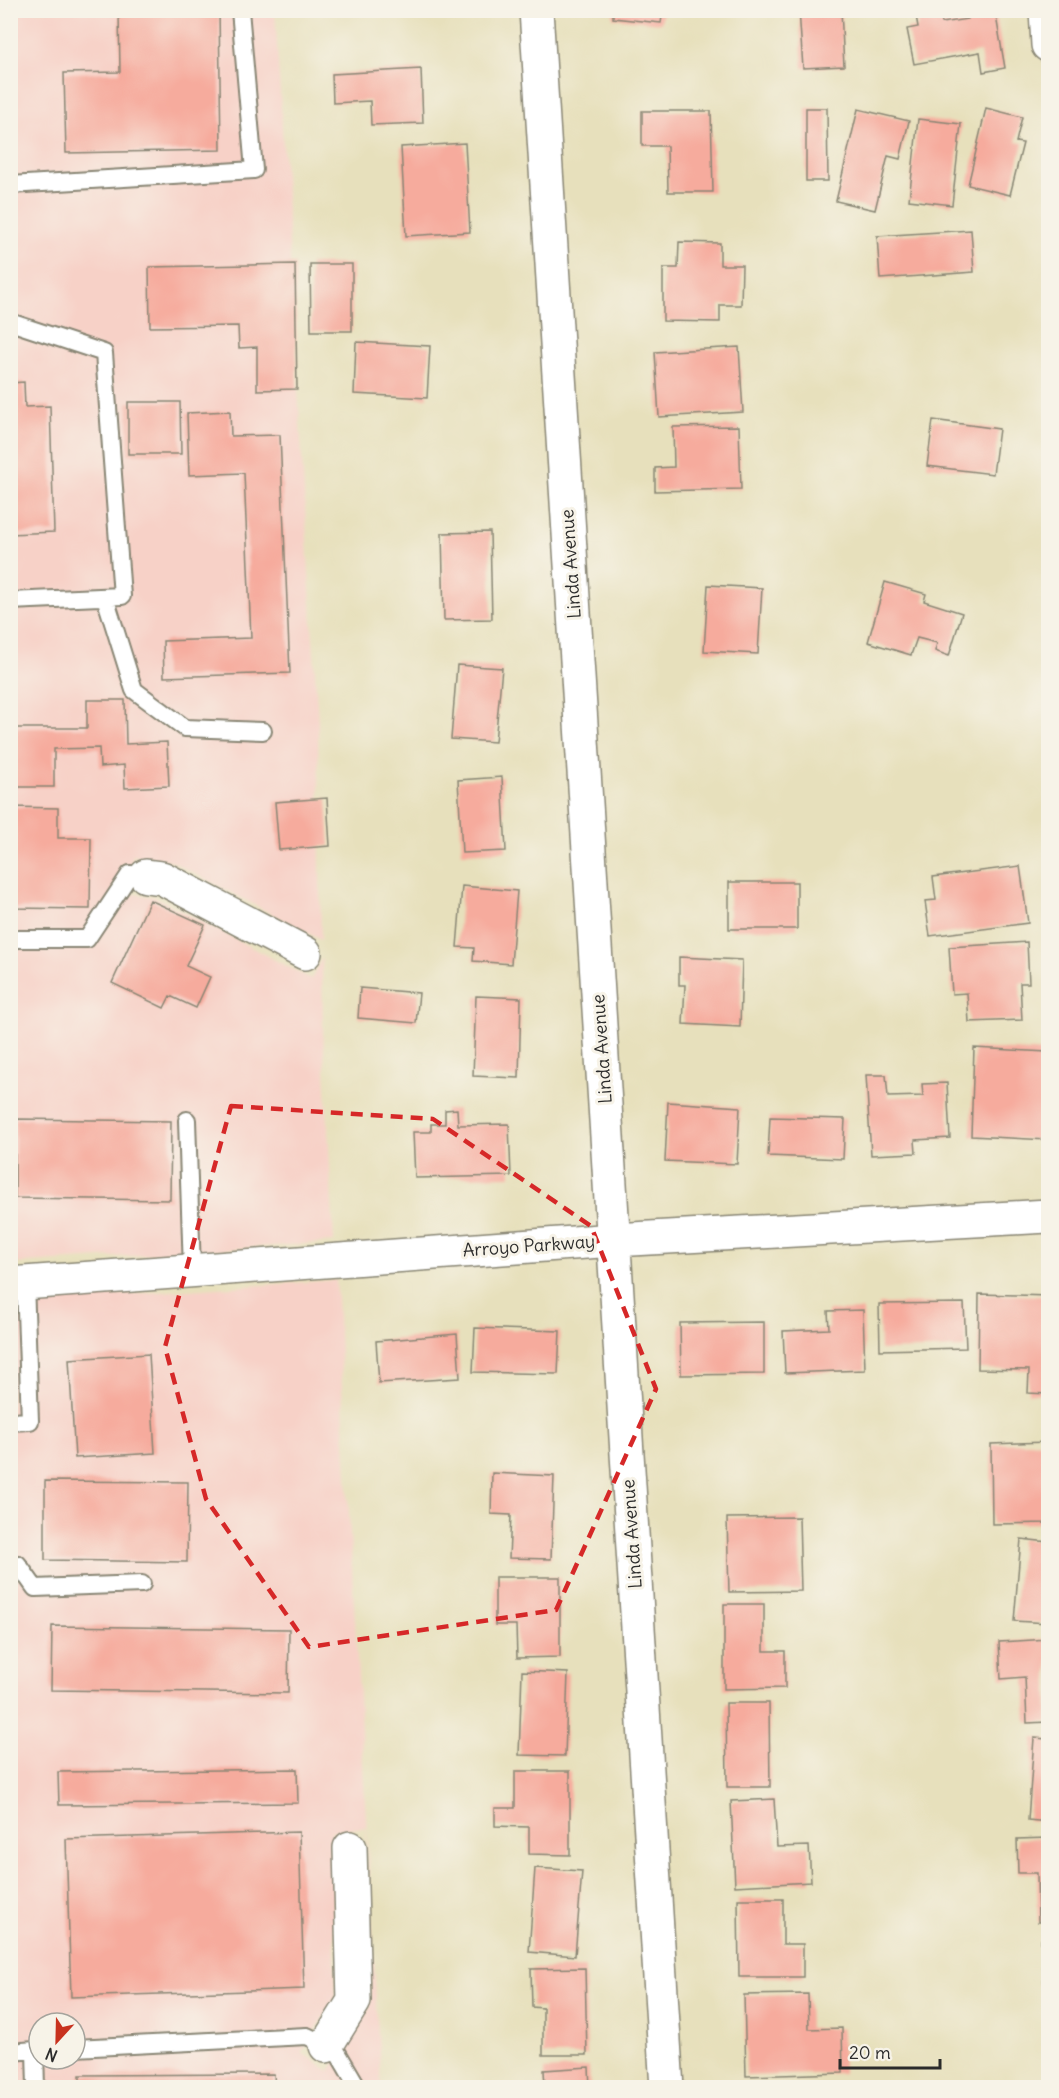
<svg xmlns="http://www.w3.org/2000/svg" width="1059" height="2098" viewBox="0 0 1059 2098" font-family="Delius,sans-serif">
	<rect width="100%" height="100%" fill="#f7f3e8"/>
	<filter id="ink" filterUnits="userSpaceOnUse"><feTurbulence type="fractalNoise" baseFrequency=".0167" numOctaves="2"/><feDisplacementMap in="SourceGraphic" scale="12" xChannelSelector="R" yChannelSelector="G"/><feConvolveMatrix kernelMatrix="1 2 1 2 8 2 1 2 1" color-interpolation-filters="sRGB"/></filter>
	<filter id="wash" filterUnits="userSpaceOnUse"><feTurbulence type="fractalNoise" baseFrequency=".008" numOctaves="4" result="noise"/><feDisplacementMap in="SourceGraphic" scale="24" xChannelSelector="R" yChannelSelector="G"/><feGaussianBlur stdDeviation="1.35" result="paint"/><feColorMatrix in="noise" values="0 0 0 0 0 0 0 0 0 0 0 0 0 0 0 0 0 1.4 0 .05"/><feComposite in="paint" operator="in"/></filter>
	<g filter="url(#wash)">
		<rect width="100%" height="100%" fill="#e7e0bc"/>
		<path fill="#f7d1c7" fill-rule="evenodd" d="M11 11H275L318 721 321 940 171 861 133 855 126 893 156 897 311 979 322 958 323 1031 334 1242 11 1264Z
			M336 1280 381 2087 11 2088V1302ZM366 1827 371 1999 368 2010 330 2071 302 2053 336 1997 332 1831ZM39 2023H75V2059H39Z"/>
		<g id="blocks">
			<path fill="#f6ab9d" d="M133 10H219L221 150 66 153 64 73 120 72 119 12H133Z
				M613 10H663L661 23 613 18Z
				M799 10H841L844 66 803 68Z
				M915 10H939L942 23 968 19 966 10H995L1005 68 983 72 980 52 914 64 907 29 918 27Z
				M421 69 423 123 371 125 370 101 333 103 332 74Z
				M806 108H827L828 181H806Z
				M986 108 1022 117 1016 142 1023 143 1010 195 968 185Z
				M858 109 909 121 900 159 888 156 875 210 836 201Z
				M642 111H711L713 192H668L667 146H642Z
				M918 119 961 124 952 205 909 200Z
				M465 143 470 232 406 236 401 147Z
				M971 230 974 272 880 279 877 236Z
				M679 242 720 243V265H742L741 305H720V322L663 321V268H678Z
				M295 264 297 389 257 390V347L239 348 238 326 150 327 149 267Z
				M310 264H352V331H311Z
				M356 342 430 346 427 398 354 394Z
				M739 347 743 412 659 417 655 352Z
				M24 382 25 407 50 406 54 532 10 534V383Z
				M128 402H180L181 454H128Z
				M230 411 231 436 280 435 290 673 164 677 163 641 251 638 244 473 189 475 187 413Z
				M933 420 999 429 993 474 927 466Z
				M739 426 741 489 655 491V468L674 467 673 427Z
				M490 532 492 619 444 620 442 533Z
				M885 582 926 594 924 601 962 613 949 656 935 651 937 643 917 638 911 655 868 642Z
				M708 585 762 588 758 654 704 651Z
				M457 665 502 668 495 742 451 739Z
				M87 700H125L126 744 167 742 169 786 125 788 124 765 100 767 99 748 54 749V787H11L10 728H87Z
				M502 777 506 851 462 853 458 780Z
				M327 798 330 846 279 850 275 802Z
				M10 807 58 808V838H91L90 909 10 908Z
				M1020 866 1028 923 930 936 925 901 936 900 933 877Z
				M729 882H797V929H729Z
				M462 886 517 891 511 964 473 961 474 948 457 947Z
				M150 900 205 925 186 966 210 977 196 1008 170 996 164 1008 112 983Z
				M1027 942 1029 983H1020L1022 1020 969 1022 967 993 952 994 949 947Z
				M679 957 742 960 740 1027 683 1024 685 985H679Z
				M360 988 419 993 416 1023 358 1018Z
				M476 996 521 998 519 1078 473 1076Z
				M974 1048 1048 1052V1140L971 1136Z
				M866 1075H886L888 1097 923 1096 922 1084 947 1083 950 1138 915 1140 916 1153 871 1155Z
				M668 1102 740 1107 737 1164 665 1161Z
				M457 1109 458 1125 509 1124 511 1176 415 1178 413 1132H431V1124H445V1110Z
				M770 1117 845 1119 843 1159 768 1156Z
				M15 1119 171 1121 170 1200 15 1198Z
				M979 1294 1048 1296V1394L1028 1393 1029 1370 978 1369Z
				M964 1303 966 1348 880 1350 879 1304Z
				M863 1310 865 1370 785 1373 783 1331 829 1329 828 1311Z
				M764 1322V1374L681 1375 680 1323Z
				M475 1328 560 1331 558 1374 473 1372Z
				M457 1334 460 1378 379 1383 376 1341Z
				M149 1354 155 1453 75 1458 69 1359Z
				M1048 1442V1523L992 1524 991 1444Z
				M492 1473 554 1476 551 1559 509 1558 511 1515 491 1514Z
				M45 1481 188 1482 187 1562 45 1560Z
				M799 1517 801 1591 729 1592 727 1518Z
				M1021 1539 1048 1542V1623L1014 1621Z
				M495 1577H560V1657L517 1658 516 1625H495Z
				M724 1604H764V1651H785V1688L724 1689Z
				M52 1626 289 1629 288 1693 51 1690Z
				M1048 1639V1722L1027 1723 1025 1677 1001 1679 999 1642Z
				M522 1671 568 1673 565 1756 519 1755Z
				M726 1703H769L770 1787H727Z
				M1034 1738 1048 1739V1822L1028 1820Z
				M297 1769 298 1803 59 1805 58 1772Z
				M515 1771H570V1855L529 1854V1827L495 1826V1808H515Z
				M774 1799 777 1847 809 1846 811 1882 735 1886 731 1801Z
				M299 1832 304 1989 71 1997 66 1839Z
				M1048 1838V1922H1038L1037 1873H1018L1017 1839Z
				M535 1868 582 1871 575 1956 529 1952Z
				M738 1899H783V1944H803V1977H739Z
				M1048 1939V2022H1046L1041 1940Z
				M585 1968 587 2055H543V2008L532 2007 531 1969Z
				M808 1994 809 2029 842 2028 843 2073 746 2076 744 1995Z
				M589 2067 590 2088H545L544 2070Z
				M274 2074 275 2088H80V2075Z"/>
		</g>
	</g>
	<g filter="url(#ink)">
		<use href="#blocks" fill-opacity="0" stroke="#898674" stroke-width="1.5"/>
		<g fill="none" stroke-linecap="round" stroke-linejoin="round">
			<g stroke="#898674" stroke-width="20">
				<path id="service" d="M10 185 254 170 240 10
					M10 322 104 353 122 596 10 601
					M105 597 134 690 185 728 263 731
					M10 939H87L130 874 146 876
					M187 1120 192 1271
					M10 1422 30 1421 25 1283
					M10 1565 18 1564 35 1588 142 1584
					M75 2048 307 2036 336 2050 356 2084V2088
					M10 2052 35 2050 36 2088"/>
			</g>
			<g stroke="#898674" stroke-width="36">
				<path id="minor" d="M536 10 667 2088
					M1046 10 1048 45
					M146 876 162 878 305 953
					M10 1284 614 1240 1048 1216
					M326 2046 354 2001 350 1848"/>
			</g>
			<use href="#service" stroke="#fff" stroke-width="16"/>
			<use href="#minor" stroke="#fff" stroke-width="33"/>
		</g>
	</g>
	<path fill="none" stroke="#d62828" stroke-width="4.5" stroke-dasharray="12 8" stroke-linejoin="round" d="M231 1106 433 1119 591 1226 656 1389 556 1610 309 1647 206 1499 165 1347Z"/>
	<g text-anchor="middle" stroke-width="6" stroke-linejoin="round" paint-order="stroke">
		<g font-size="18" fill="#2b2b2b" stroke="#f7f3e8">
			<text transform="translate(571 564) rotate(-94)" y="6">Linda Avenue</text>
			<text transform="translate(602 1049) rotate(-94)" y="6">Linda Avenue</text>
			<text transform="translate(529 1246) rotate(-4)" y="6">Arroyo Parkway</text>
			<text transform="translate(632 1534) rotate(-94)" y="6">Linda Avenue</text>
		</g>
	</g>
	<rect width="1059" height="2098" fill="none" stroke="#f7f3e8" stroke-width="36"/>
	<g transform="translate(57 2041) rotate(202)"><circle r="28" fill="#f7f3e8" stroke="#a5a39c" stroke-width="1.5"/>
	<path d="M0-4.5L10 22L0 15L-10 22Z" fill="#c8321e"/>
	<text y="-9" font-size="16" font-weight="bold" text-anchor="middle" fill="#2b2b2b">N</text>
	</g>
	<path d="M840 2059v9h100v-9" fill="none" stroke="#2b2b2b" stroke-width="3"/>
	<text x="849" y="2059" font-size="18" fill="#2b2b2b" stroke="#f7f3e8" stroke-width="4.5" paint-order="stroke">20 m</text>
</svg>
